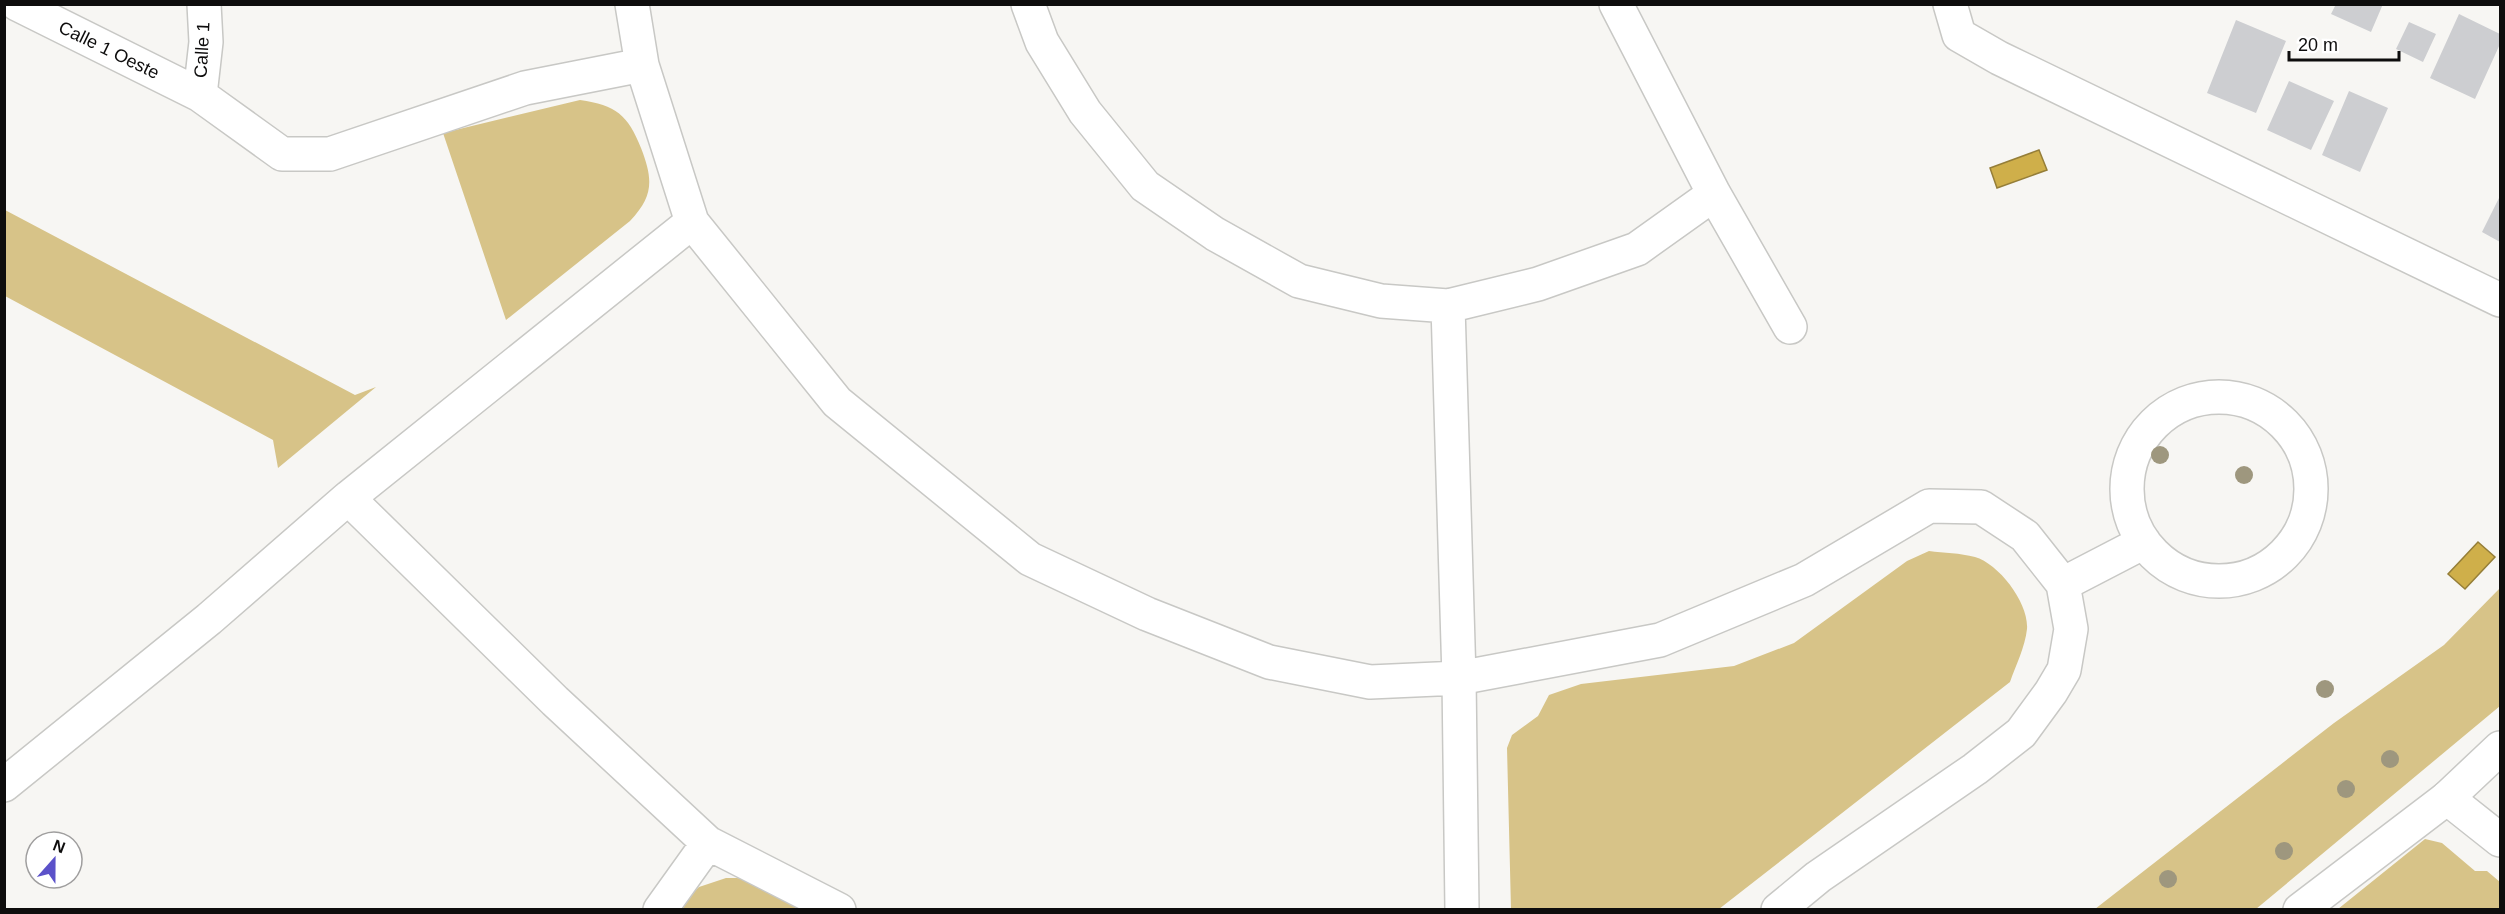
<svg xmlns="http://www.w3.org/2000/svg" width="2505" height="914" viewBox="0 0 2505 914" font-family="Arial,sans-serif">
	<rect width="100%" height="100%" fill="#f7f6f3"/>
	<path fill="#d7c388" d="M580 100C616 105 628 115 641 148 653 179 654 196 630 221L506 320 443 133Z
		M5 210 355 395 376 387 278 468 273 440 5 296Z
		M1929 551C1944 553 1960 553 1975 557 1999 564 2029 603 2027 629 2025 647 2016 665 2010 682L1719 909H1511L1507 748 1512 735 1538 716 1549 695 1581 684 1734 666 1794 643 1907 561Z
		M2500 588V706L2256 909H2095L2334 723 2444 645Z
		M2425 839 2442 843 2475 871H2487L2500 882V909H2338Z
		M726 878C768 877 767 890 799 909L674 910 699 887Z"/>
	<path fill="#cfaf4a" stroke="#957e38" stroke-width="1.5" d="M2039 150 2047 170 1997 188 1990 168Z
		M2478 542 2495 557 2465 589 2448 574Z"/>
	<path fill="#cdced1" d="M2336 4H2383L2371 32 2331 14Z
		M2459 14 2500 34V44L2475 99 2430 78Z
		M2236 20 2286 41 2256 113 2207 93Z
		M2409 22 2436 34 2423 62 2396 49Z
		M2289 81 2334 101 2311 150 2267 130Z
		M2349 91 2388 108 2360 172 2322 155Z
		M2500 196V242L2482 232Z"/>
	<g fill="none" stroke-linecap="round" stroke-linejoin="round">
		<g stroke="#c8c8c5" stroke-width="36">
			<path id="street" d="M17 4 200 95 282 154H330L525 88 642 65
				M632 4 642 65 692 222 837 402 1030 559 1147 614 1269 662 1370 682 1459 678 1660 640 1804 580 1929 506 1981 507 2025 536 2063 584 2071 629 2064 670 2051 692 2021 733 1975 769 1818 877 1778 910
				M1028 4 1042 42 1085 112 1145 186 1215 234 1299 281 1381 301 1448 306 1538 284 1637 249 1714 194
				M1616 4 1714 194 1790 327
				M1950 4 1959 35 1999 58 2500 300
				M200 95 206 42 204 4
				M1448 306 1459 678 1462 910
				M2127 489a92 92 0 1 1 184 0a92 92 0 1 1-184 0Z
				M348 498 555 701 708 843 839 910
				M2063 584 2144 542
				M4 785 209 619 348 498 692 222
				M2447 798 2500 840
				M660 910 708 843"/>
		</g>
		<g stroke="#c8c8c5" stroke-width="36">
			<path id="secondary" d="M2300 910 2447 798 2500 748"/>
		</g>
		<use href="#street" stroke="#fff" stroke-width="33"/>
		<use href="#secondary" stroke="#fff" stroke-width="33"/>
	</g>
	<g fill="#9e977e">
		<circle cx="2160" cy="455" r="9"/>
		<circle cx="2244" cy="475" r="9"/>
		<circle cx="2325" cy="689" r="9"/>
		<circle cx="2390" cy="759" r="9"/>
		<circle cx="2346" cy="789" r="9"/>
		<circle cx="2284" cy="851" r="9"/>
		<circle cx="2168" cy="879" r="9"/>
	</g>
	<g text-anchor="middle" stroke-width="4.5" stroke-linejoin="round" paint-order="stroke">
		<g font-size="18" fill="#0e0d0d" stroke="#fff">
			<text transform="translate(109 50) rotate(26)" y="6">Calle 1 Oeste</text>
			<text transform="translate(202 50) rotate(-87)" y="6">Calle 1</text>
		</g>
	</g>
	<rect width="2505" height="914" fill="none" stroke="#0e0d0d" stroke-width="12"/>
	<g transform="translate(54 860) rotate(21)"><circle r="28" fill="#ffffff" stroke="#9f9e9e" stroke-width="1.5"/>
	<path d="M0-4.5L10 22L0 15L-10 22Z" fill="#5b51c9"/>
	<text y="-9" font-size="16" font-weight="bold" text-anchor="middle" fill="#0e0d0d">N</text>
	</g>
	<path d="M2289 51v9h110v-9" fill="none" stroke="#0e0d0d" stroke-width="3"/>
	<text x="2298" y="51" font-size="18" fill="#0e0d0d" stroke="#ffffff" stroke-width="4.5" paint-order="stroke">20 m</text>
</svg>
